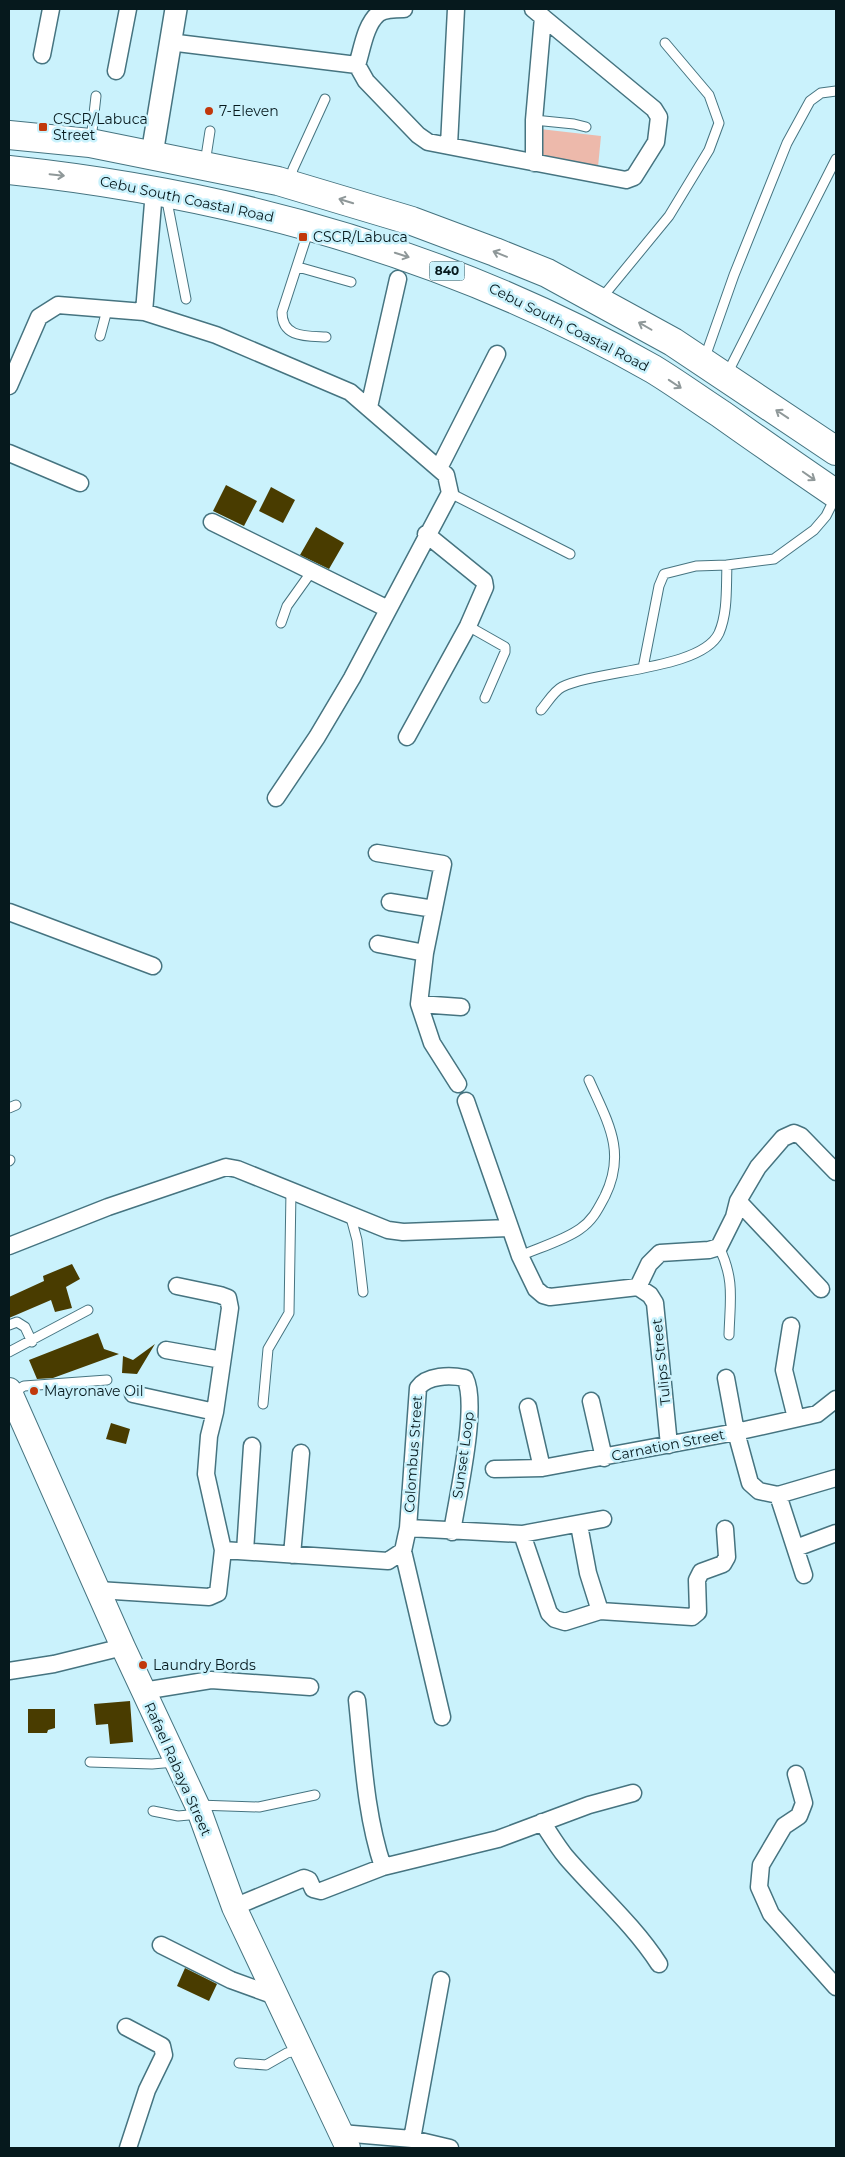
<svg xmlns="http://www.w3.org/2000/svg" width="845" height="2157" viewBox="0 0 845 2157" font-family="Montserrat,sans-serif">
	<rect width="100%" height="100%" fill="#caf2fc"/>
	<path fill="#edb9ab" d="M540 129 601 136 598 167 537 160Z"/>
	<path fill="#493c00" d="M226 485 257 501 244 526 213 511Z
		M271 487 295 500 283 523 259 511Z
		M316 527 344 543 329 569 300 555Z
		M72 1264 80 1279 66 1287 72 1308 55 1312 51 1300 9 1318V1297L44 1281 43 1276Z
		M98 1333 104 1349 119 1354 53 1378 37 1379 29 1360Z
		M155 1344 137 1374 122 1373 123 1356 133 1360Z
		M111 1423 130 1429 126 1444 106 1439Z
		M130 1701 133 1742 110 1744 108 1724 96 1725 94 1704Z
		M28 1709H55V1728L48 1730 47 1733H28Z
		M185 1968 217 1984 209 2001 177 1986Z"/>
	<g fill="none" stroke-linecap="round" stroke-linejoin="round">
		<g stroke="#467480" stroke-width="11">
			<path id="service" d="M534 120 574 124 586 127
				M91 140 96 96
				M205 163 210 131
				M290 181 293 169 325 99
				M166 196 186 299
				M309 229 282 312C282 338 306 336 326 337
				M298 267 351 282
				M600 300 669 216 709 150 719 123 709 95 665 43
				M100 336 107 310
				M704 360 734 275 787 143 810 101 821 93 836 91
				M727 374 836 159
				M450 493 570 554
				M281 623 287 606 312 571
				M468 626 505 647V652L485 698
				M643 668 659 586 664 574 696 566 727 565
				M541 710C547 703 554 691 562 687 596 670 702 670 719 633 728 612 726 587 727 565L774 559 814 530 826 516 836 496
				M9 1108 16 1105
				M9 1161 10 1160
				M350 1214 357 1240 363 1292
				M719 1247C735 1280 730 1300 729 1335
				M520 1256C538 1248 565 1240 580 1229 593 1220 598 1209 605 1196 627 1151 607 1121 589 1080
				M9 1325 17 1322 25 1327 32 1342
				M9 1352 88 1310
				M12 1393 24 1386 107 1380
				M263 1404 268 1349 289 1313 291 1191
				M90 1762 152 1764 175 1762
				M198 1805 259 1807 315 1795
				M153 1811 178 1816 200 1814
				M239 2063 266 2065 287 2053 300 2050"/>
		</g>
		<g stroke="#467480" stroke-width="19">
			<path id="minor" d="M169 42 357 65 366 81 418 135 428 142 626 180 634 177 656 142 659 117 654 109 533 9
				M42 55 51 9
				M357 65C362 50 365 25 378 14 384 9 396 9 404 9
				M116 71 128 9
				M449 145 456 9
				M534 163V120L543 17
				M144 312 154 191
				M9 386 39 317 58 305 144 312 216 335 350 392 446 475 450 493 352 678 317 737 276 798
				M369 407 398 279
				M9 453 80 483
				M439 468 497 354
				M212 522 388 609
				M407 737 468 626 485 587 484 581 479 577 426 534
				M377 853 443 864 425 953 419 1004 432 1043 458 1084
				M390 902 434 909
				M9 912 153 966
				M378 944 425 953
				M419 1004 461 1007
				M466 1101 520 1256 536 1289 543 1295 550 1297 638 1287 649 1264 660 1253 709 1250 719 1247 734 1217 738 1201 758 1167 783 1138 794 1133 801 1136 836 1172
				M738 1201 821 1289
				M9 1246 108 1207 226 1167 237 1169 388 1230 403 1232 509 1228
				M638 1287 650 1295 655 1303 669 1445
				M791 1326 784 1370 796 1418
				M166 1350 222 1360
				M726 1378 736 1432 750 1483 759 1491 778 1495 836 1478
				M133 1394 215 1412
				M591 1401 604 1458
				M528 1407 542 1468
				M494 1469 542 1468 736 1432 817 1414 836 1399
				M778 1495 804 1575
				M579 1525 588 1573 600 1611
				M408 1528 418 1388C427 1375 450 1375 465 1378 479 1405 457 1499 452 1532
				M522 1534 549 1613 555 1619 565 1622 600 1611 692 1617 698 1612 697 1580 701 1572 723 1564 727 1557 725 1529
				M796 1548 836 1533
				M223 1550 388 1561 403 1551 408 1528 522 1534 603 1519
				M245 1551 252 1446
				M403 1551 442 1717
				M292 1555 301 1453
				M98 1590 209 1597 218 1593 223 1550 206 1474 209 1436 215 1412 230 1308 228 1298 220 1295 177 1286
				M9 1671 54 1664 123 1647
				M143 1691 211 1680 310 1687
				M357 1700C363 1756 365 1813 383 1867
				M796 1774 804 1803 799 1816 784 1826 761 1865 759 1887 771 1914 836 1987
				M542 1822C550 1834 557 1846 566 1857 597 1893 633 1924 659 1964
				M234 1907 304 1878 309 1880 313 1889 321 1891 383 1867 498 1839 589 1805 633 1793
				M161 1945 231 1980 275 1996
				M126 2027 162 2046 164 2055 147 2090 128 2148
				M341 2133 412 2139 450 2148
				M412 2139 441 1980"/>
		</g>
		<g stroke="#467480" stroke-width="24">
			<path id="tertiary" d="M152 154 176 9"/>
		</g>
		<g stroke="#467480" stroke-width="26">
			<path id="secondary" d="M9 1390 123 1647 197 1805 234 1907 348 2148"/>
		</g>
		<g stroke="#467480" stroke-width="30">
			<path id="trunk" d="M9 135 90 143 278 181 412 221 495 252 547 273 673 342 836 451
				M9 170C237 194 453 255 653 369 676 383 698 399 721 414 759 441 798 468 836 494"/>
		</g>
		<use href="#service" stroke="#fff" stroke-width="9"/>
		<use href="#minor" stroke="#fff" stroke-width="16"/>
		<use href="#tertiary" stroke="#fff" stroke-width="21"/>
		<use href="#secondary" stroke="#fff" stroke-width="24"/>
		<use href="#trunk" stroke="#fff" stroke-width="28"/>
	</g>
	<defs><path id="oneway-shaft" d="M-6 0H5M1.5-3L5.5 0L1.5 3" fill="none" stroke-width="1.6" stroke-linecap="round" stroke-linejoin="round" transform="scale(1.25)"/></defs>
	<g stroke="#8f9899">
		<use href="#oneway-shaft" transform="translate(57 175) rotate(6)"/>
		<use href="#oneway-shaft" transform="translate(346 201) rotate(-163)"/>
		<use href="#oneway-shaft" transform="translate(500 254) rotate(-158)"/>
		<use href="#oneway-shaft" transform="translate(402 255) rotate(18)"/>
		<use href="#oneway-shaft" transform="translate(645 326) rotate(-150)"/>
		<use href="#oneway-shaft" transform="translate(675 384) rotate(34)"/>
		<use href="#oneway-shaft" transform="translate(782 414) rotate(-146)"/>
		<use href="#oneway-shaft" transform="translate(809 476) rotate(35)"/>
	</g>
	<g fill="#c1380b" stroke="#caf2fc" stroke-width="2">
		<circle cx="209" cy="111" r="5"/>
		<rect x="38" y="122" width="10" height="10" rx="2.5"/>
		<rect x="298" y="232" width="10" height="10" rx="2.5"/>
		<circle cx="34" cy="1391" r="5"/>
		<circle cx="143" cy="1665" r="5"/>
	</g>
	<g text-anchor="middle" stroke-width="5" stroke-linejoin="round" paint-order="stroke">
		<rect fill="#caf2fc" stroke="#415a60" stroke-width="1" x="429.5" y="261.5" width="35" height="19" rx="4"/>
		<g font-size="12" font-weight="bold" fill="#06191d">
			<text x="447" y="275">840</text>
		</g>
		<g font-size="14" fill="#06191d" stroke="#caf2fc" text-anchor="start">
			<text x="219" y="116">7-Eleven</text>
			<text x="53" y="124">CSCR/Labuca<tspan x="53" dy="16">Street</tspan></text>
			<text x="313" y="242">CSCR/Labuca</text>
			<text x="44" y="1396">Mayronave Oil</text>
			<text x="153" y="1670">Laundry Bords</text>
		</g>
		<g font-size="14" fill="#06191d" stroke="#caf2fc">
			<text transform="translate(187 199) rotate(12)" y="5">Cebu South Coastal Road</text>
			<text transform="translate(569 327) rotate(27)" y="5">Cebu South Coastal Road</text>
			<text transform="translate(661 1362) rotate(-96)" y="5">Tulips Street</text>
			<text transform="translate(668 1445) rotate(-11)" y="5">Carnation Street</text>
			<text transform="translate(413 1454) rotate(-86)" y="5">Colombus Street</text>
			<text transform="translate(463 1455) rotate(-82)" y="5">Sunset Loop</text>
			<text transform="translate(178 1769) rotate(66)" y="5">Rafael Rabaya Street</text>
		</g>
	</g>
	<rect width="845" height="2157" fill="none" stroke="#06191d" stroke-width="20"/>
</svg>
